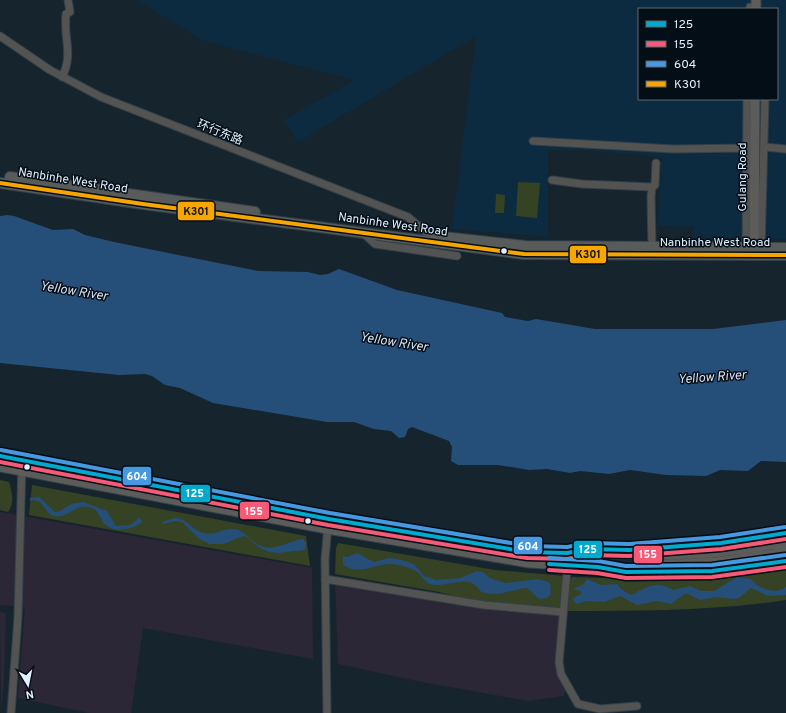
<svg xmlns="http://www.w3.org/2000/svg" width="786" height="713" viewBox="0 0 786 713" font-family="Overpass,'Noto Sans SC',sans-serif">
	<rect width="100%" height="100%" fill="#16242e"/>
	<path fill="#2b2737" d="M0 512 312 568 313 659 143 628 131 713H89L18 698 25 607 0 605Z
		M335 577 483 603 562 609 556 669 567 689 563 696 528 701 422 682 338 664Z
		M0 612 6 613 4 682 1 713Z"/>
	<path fill="#0c2b41" fill-rule="evenodd" d="M137 0H786V239L694 237V227L657 226 662 157 582 150H548V237L452 229 476 36 298 142 284 120 355 80 204 41ZM639 9H777V99H639Z"/>
	<path fill="#354224" d="M518 182 540 183 537 218 516 216Z
		M496 194 505 195 504 213H495Z
		M0 480 9 482C12 492 15 503 8 512L0 510Z
		M32 485 306 536 310 566 29 515Z
		M338 543 495 570 565 576 562 609 483 603 439 592 335 574 336 548Z
		M786 566V600C714 611 641 611 568 611L569 585 572 577C643 580 715 578 786 566Z"/>
	<path fill="#254e79" d="M7 215 14 216 53 230 73 229 85 235 114 242 258 271 308 272 320 275 328 274 339 269 397 290 502 313 505 317 528 321 536 319 595 329H713L786 320V462L761 461 748 471 720 470 706 476 666 475 630 470 609 474 580 471 570 473 547 469 529 470 498 465H458L451 461 452 447 449 441 412 427 408 429 405 437 399 438 391 431 374 429 354 422H327L213 403 180 388 165 385 152 376 145 374 119 375 0 363V216Z
		M39 497 55 512 60 511 71 504 83 502 107 511 116 526 130 525 139 518 141 519 142 522C133 529 115 534 105 524 99 518 99 509 89 507 75 504 67 519 54 516 43 513 44 497 30 501V498Z
		M175 518C187 518 193 531 204 533 215 536 225 527 236 529 246 533 252 542 261 546 274 552 290 540 303 539L306 543 305 550 278 553 269 552 260 548 247 537 243 536 224 544H209L198 538 182 522 175 521 163 524 162 522Z
		M357 553 374 562 389 558 398 559 414 564 424 576 436 580 460 578 477 571 483 572 490 578 505 583 537 579 546 581 550 583 551 594 547 598 539 599 527 588C511 589 496 599 480 591 472 574 450 586 435 585 423 584 423 574 414 570 408 567 399 565 393 564 375 563 360 576 343 565V556L347 557Z
		M737 577 751 579C759 589 774 595 786 587V595L768 596 751 588 739 598 733 599 717 597 700 600 686 593 671 604 657 601 637 605 620 596 605 602 586 601 577 604 572 599 581 594V591L573 589 584 584 587 579 601 585 617 584 621 589 631 595C648 588 654 579 673 590L690 586 701 591H714Z"/>
	<g fill="none" stroke-linecap="round" stroke-linejoin="round">
		<g stroke="#344049" stroke-width="9">
			<path id="minor" d="M750 9V7
				M0 36 50 70 101 97 408 217 429 235 433 242
				M62 77C74 54 63 38 66 14L70 12 68 0
				M533 141 673 149 747 148
				M765 147 786 149
				M552 180 582 184 652 187 651 197 652 247
				M652 187 655 185 656 163
				M363 233 375 244 457 256
				M746 251 747 99
				M761 251 765 99
				M567 571 559 662 561 674 578 704 600 709 637 706
				M325 579 484 605 563 612
				M11 713 18 617 22 460
				M327 713 325 559 328 525"/>
		</g>
		<g stroke="#344049" stroke-width="11">
			<path id="major" d="M756 9V0
				M754 254 755 99
				M0 456 329 519 528 552 667 555 712 553 786 543
				M0 467 327 529 529 563 598 567 626 572 712 571 786 561
				M640 549 721 543 786 533
				M652 565 716 562 786 552"/>
		</g>
		<g stroke="#344049" stroke-width="12">
			<path id="highway" d="M10 177 255 212
				M0 183 143 204 524 254 786 255
				M434 236 525 246 786 248"/>
		</g>
		<use href="#minor" stroke="#535452" stroke-width="7"/>
		<use href="#major" stroke="#5c5d5b" stroke-width="9"/>
		<use href="#highway" stroke="#575b59" stroke-width="10"/>
		<g stroke="#040e17" stroke-width="7">
			<path id="bus-1" d="M0 456 329 519 528 552 567 553 590 549 629 550 721 543 786 533
				M549 564 598 567 626 572 712 571 786 561"/>
		</g>
		<g stroke="#040e17" stroke-width="7">
			<path id="bus-2" d="M0 462 328 525 527 558 567 559 590 555 629 556 721 549 786 539
				M549 570 597 573 626 578 712 577 786 567"/>
		</g>
		<g stroke="#040e17" stroke-width="7">
			<path id="bus-3" d="M1 450 330 513 529 546 567 547 590 543 629 544 720 537 785 527
				M549 558 598 561 626 566 712 565 785 555"/>
		</g>
		<g stroke="#040e17" stroke-width="7">
			<path id="bus-4" d="M0 183 143 204 524 254 786 255"/>
		</g>
		<use href="#bus-1" stroke="#00a9ce" stroke-width="4"/>
		<use href="#bus-2" stroke="#f75a77" stroke-width="4"/>
		<use href="#bus-3" stroke="#4699e1" stroke-width="4"/>
		<use href="#bus-4" stroke="#f7a600" stroke-width="4"/>
	</g>
	<g fill="#e1f0fe" stroke="#040e17" stroke-width="1.5">
		<circle cx="504" cy="251" r="3.5"/>
		<circle cx="27" cy="467" r="3.5"/>
		<circle cx="308" cy="521" r="3.5"/>
	</g>
	<g text-anchor="middle" stroke-width="3" stroke-linejoin="round" paint-order="stroke">
		<g font-size="12" fill="#e1f0fe" stroke="#040e17">
			<text transform="translate(220 132) rotate(22)" y="4">环行东路</text>
			<text transform="translate(742 177) rotate(-90)" y="4">Gulang Road</text>
			<text transform="translate(73 180) rotate(9)" y="4">Nanbinhe West Road</text>
			<text transform="translate(393 224) rotate(8)" y="4">Nanbinhe West Road</text>
			<text x="715" y="246">Nanbinhe West Road</text>
		</g>
		<g font-size="13" font-style="italic" fill="#d5e2f1" stroke="#040e17">
			<text transform="translate(74 290) rotate(9)" y="5">Yellow River</text>
			<text transform="translate(394 341) rotate(9)" y="5">Yellow River</text>
			<text transform="translate(712 376) rotate(-4)" y="5">Yellow River</text>
		</g>
	</g>
	<g stroke="#040e17" stroke-width="1.5">
		<rect x="177" y="201" width="38" height="20" rx="4" fill="#f7a600"/>
		<rect x="569" y="245" width="38" height="19" rx="4" fill="#f7a600"/>
		<rect x="122" y="466" width="30" height="20" rx="4" fill="#4699e1"/>
		<rect x="180" y="484" width="31" height="19" rx="4" fill="#00a9ce"/>
		<rect x="239" y="501" width="31" height="19" rx="4" fill="#f75a77"/>
		<rect x="513" y="536" width="30" height="19" rx="4" fill="#4699e1"/>
		<rect x="573" y="540" width="30" height="19" rx="4" fill="#00a9ce"/>
		<rect x="633" y="545" width="30" height="19" rx="4" fill="#f75a77"/>
	</g>
	<g font-size="11" text-anchor="middle" font-weight="bold" fill="#fff">
		<text x="137" y="480">604</text>
		<text x="195" y="497">125</text>
		<text x="254" y="515">155</text>
		<text x="528" y="550">604</text>
		<text x="588" y="553">125</text>
		<text x="648" y="558">155</text>
	</g>
	<g font-size="11" text-anchor="middle" font-weight="bold" fill="#111">
		<text x="196" y="215">K301</text>
		<text x="588" y="258">K301</text>
	</g>
	<rect x="638" y="8" width="140" height="92" fill="#040e17" stroke="#5c6873"/>
	<rect x="646" y="21" width="20" height="6" fill="#00a9ce" stroke="#5c6873"/>
	<text x="674" y="28" font-size="12" fill="#e1f0fe">125</text>
	<rect x="646" y="41" width="20" height="6" fill="#f75a77" stroke="#5c6873"/>
	<text x="674" y="48" font-size="12" fill="#e1f0fe">155</text>
	<rect x="646" y="61" width="20" height="6" fill="#4699e1" stroke="#5c6873"/>
	<text x="674" y="68" font-size="12" fill="#e1f0fe">604</text>
	<rect x="646" y="81" width="20" height="6" fill="#f7a600" stroke="#5c6873"/>
	<text x="674" y="88" font-size="12" fill="#e1f0fe">K301</text>
	<g transform="translate(28 685) rotate(170)" stroke="#040e17" stroke-width="3" paint-order="stroke">
	<path d="M0-3L7 15L0 10L-7 15Z" fill="#e1f0fe"/>
	<text y="-6" font-size="11" font-weight="bold" text-anchor="middle" fill="#e1f0fe">N</text>
	</g>
</svg>
